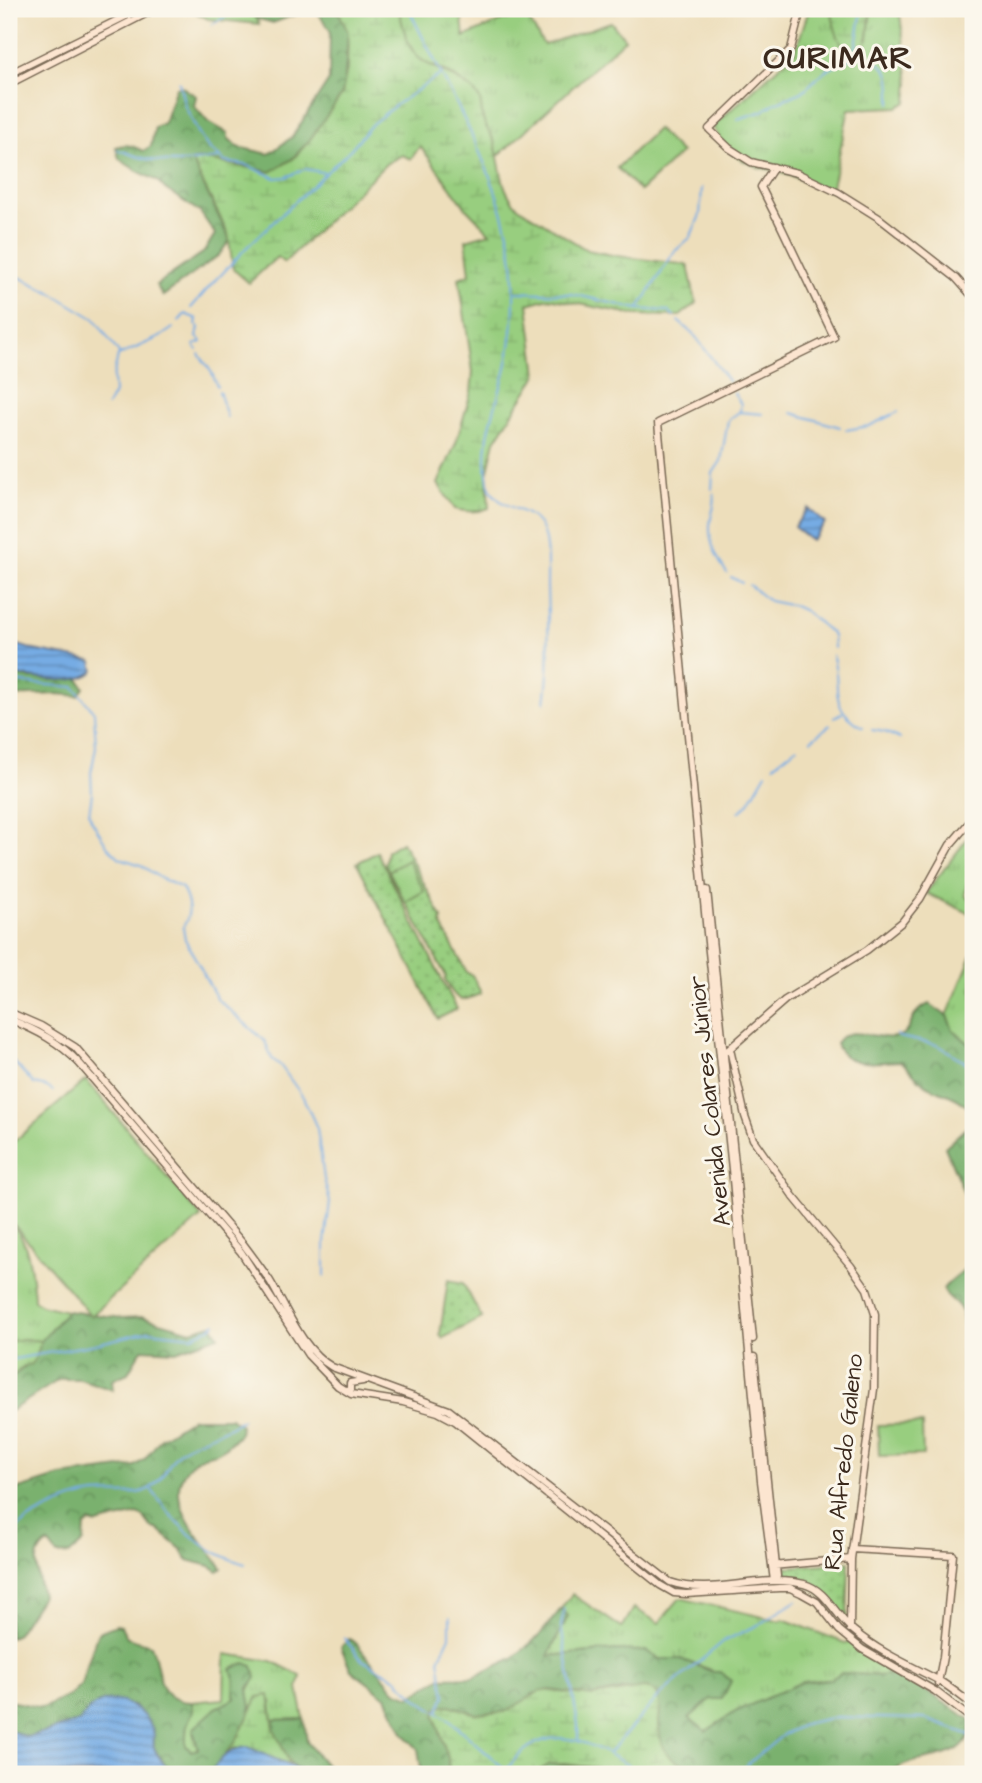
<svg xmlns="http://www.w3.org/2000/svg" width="982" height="1783" viewBox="0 0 982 1783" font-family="'Architects Daughter',sans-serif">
	<defs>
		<pattern id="grass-tufts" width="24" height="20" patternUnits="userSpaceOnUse" patternTransform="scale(1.75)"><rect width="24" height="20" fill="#98ce7f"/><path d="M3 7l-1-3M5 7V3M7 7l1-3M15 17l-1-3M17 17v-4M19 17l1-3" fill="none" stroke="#84b16d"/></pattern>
		<pattern id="forest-crowns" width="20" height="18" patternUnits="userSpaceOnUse" patternTransform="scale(1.75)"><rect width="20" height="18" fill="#7ab16e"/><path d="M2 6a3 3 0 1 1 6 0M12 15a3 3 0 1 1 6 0" fill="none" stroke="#65905a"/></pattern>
		<pattern id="wetland-marsh" width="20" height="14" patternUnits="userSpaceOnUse" patternTransform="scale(1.75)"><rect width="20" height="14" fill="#98ce7f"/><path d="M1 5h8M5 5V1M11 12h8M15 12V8" fill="none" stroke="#84b16d"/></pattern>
		<pattern id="park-dots" width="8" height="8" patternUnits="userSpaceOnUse" patternTransform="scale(1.75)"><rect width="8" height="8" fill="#98ce7f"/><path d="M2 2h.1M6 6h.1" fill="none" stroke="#84b16d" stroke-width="1.8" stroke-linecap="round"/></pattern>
		<pattern id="water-rules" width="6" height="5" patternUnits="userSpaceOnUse" patternTransform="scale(1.75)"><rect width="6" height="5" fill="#76ace4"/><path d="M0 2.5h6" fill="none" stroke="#628cb8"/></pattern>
	</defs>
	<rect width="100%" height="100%" fill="#fbf7ec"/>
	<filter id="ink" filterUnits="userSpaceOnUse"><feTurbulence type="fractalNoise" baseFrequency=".0143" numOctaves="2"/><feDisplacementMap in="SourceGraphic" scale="14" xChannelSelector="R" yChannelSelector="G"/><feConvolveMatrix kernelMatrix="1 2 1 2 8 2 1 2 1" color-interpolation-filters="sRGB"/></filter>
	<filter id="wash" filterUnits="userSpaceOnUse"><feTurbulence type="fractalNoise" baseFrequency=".00686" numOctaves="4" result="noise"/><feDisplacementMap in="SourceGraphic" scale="28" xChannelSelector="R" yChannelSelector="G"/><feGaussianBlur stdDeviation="1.57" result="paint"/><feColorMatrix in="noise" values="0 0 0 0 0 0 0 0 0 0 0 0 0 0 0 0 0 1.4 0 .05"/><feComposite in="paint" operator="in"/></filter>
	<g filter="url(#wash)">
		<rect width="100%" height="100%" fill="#eddebb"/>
		<path fill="url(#grass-tufts)" stroke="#6a7c4e" stroke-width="2" d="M189 9H252L259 24 208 19Z
			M398 9H461L464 37 501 21 525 14 544 45 611 22 625 39 498 156 493 139 483 121 479 99 456 78 444 70 423 63 415 55 406 38Z
			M809 9H832L868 39 871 9H903L900 15 909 83 907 102 898 107 849 109 831 191 776 170 760 168 738 158 720 140 713 126 795 52Z
			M973 831V878L967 884 965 895 973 904V915L926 893Z
			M973 953V1047L953 1030 947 1016Z
			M9 1220C25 1240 27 1247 31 1271 32 1282 34 1289 34 1300L41 1305 67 1311 41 1341 23 1339 9 1342Z
			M572 1594 622 1628 634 1608 659 1623 680 1598 781 1621 783 1619 845 1643 850 1642 896 1672 881 1676 841 1673 831 1679 802 1682 706 1732 688 1718 711 1699 713 1672C697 1661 680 1663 661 1659 656 1658 651 1654 646 1653 615 1647 579 1654 548 1656L568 1616 561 1609Z
			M225 1654 272 1661 301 1676 298 1688 304 1719 273 1720 271 1701 258 1697 251 1711 248 1691 253 1682 245 1663 234 1667 235 1700 216 1708 193 1733 198 1749 191 1751 186 1746C186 1731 185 1725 193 1712L192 1702 224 1699Z"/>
		<path fill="url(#forest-crowns)" stroke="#5a6e46" stroke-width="2" d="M251 9H311L273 23 255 18Z
			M315 9H337L344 20 348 32 344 90 339 101 309 141 292 159 271 172 201 159 192 161 230 240 219 255 163 296 156 285 204 252 215 234 200 212 165 189 158 181 137 171 119 159 116 147C126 143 134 146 143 151L151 146 155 127 164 123 176 87H182L196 96 194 106 208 122 228 133V138L238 147 269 154 292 137 329 80 330 30Z
			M9 673 29 678 79 679 84 688 78 696 58 694 9 696Z
			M929 1004 947 1016 953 1030 973 1047V1242L965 1229V1215L967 1205 965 1195 945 1147 968 1126 973 1115C963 1096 942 1094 926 1085 917 1079 909 1068 901 1061 880 1061 846 1070 836 1044 847 1021 879 1043 899 1036 911 1032 911 1017 919 1010 922 1007 926 1006 929 1004Z
			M973 1257V1379L966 1378C957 1357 969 1328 961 1310 957 1301 947 1299 943 1289 952 1277 968 1271 973 1257Z
			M67 1311 122 1318 143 1317 191 1331 212 1325 219 1336 176 1351 142 1349 128 1373 112 1380 113 1390 80 1379H60L9 1412V1380L36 1357 41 1341Z
			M192 1418H230L241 1425 240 1433C234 1439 227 1447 220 1451 214 1455 205 1454 199 1458 151 1490 201 1538 222 1568L218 1571 210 1566 187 1560 182 1550 157 1529 152 1528 143 1516 137 1514 97 1524 90 1522 85 1526 84 1542 70 1554 57 1555 48 1543C29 1553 39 1579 42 1596L17 1634 9 1638V1598L14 1574 15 1531 9 1521V1492L61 1476 135 1466 145 1459 161 1438Z
			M561 1609 568 1616 548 1656 615 1650 646 1651 659 1659H681L713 1672H720L731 1681 722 1699H711L689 1718 706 1731 737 1711 802 1682 831 1679 841 1673 881 1676 896 1672 971 1720C972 1756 939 1756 913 1762 904 1764 895 1770 887 1774H710L715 1770 709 1765C682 1769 664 1763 659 1734 657 1720 661 1708 658 1694L625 1689 593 1696 550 1690 533 1694 518 1706 505 1712 476 1714 449 1705 435 1716 448 1758 449 1774H422L418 1749 404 1734 386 1697 351 1670 341 1647 349 1639 356 1643 395 1691 410 1697 440 1678 474 1677 513 1658 539 1636Z
			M116 1625 121 1626 127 1638 151 1645C162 1669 153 1702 192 1702L193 1712C185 1725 186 1731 186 1746L191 1751 198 1749 193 1729 216 1708 236 1698 234 1695 235 1681 231 1669 245 1663 253 1666 256 1678 248 1688C248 1696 251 1702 251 1710 250 1731 222 1759 208 1774H172L153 1747 154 1736 151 1726 134 1706 104 1701 91 1707 79 1722 27 1737 9 1730V1701L43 1708 69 1696 81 1684 97 1635 101 1631Z
			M304 1719 307 1742 333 1774C326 1774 316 1776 309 1774 286 1769 275 1742 273 1720Z
			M550 1764 598 1768 606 1774H533Z"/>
		<path fill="url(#wetland-marsh)" stroke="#6a7c4e" stroke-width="2" d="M337 9H398C404 24 404 41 415 54 426 69 470 78 480 100 482 107 481 115 484 122 486 128 491 134 494 141 502 165 499 193 521 209L587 250 617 256 688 265 696 303 680 316 636 315 549 298 528 304 537 375 495 441 487 474 489 508C477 513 467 512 455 509L438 484 456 443 471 392 473 372 459 278 470 274 466 240 490 233 466 208 420 146 411 159 402 155 387 163 284 263 277 257 249 283 233 269 228 233 192 161 201 159 271 172 293 159 309 141 342 94 347 68 348 32Z
			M832 9H871C867 26 873 48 853 55 838 45 833 26 832 9Z
			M23 1339 41 1341 36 1357 31 1364 24 1366 9 1380V1342Z
			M644 1688C650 1689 655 1690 658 1696 662 1704 659 1714 659 1723 659 1757 677 1770 709 1764L715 1770 710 1774H606L598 1768 565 1764H550L533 1774H449L448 1758 435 1716 437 1708 449 1705 476 1714 505 1712 542 1690 593 1696Z
			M269 1695 274 1729 290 1764 235 1748 225 1754 235 1743 258 1697Z"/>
		<path fill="url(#park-dots)" stroke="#6a7c4e" stroke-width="2" d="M402 842 442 918 441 924 467 973 472 975 481 993C459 1005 456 1000 445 979L446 976 385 864 387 851Z
			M377 852 457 1009 438 1019 357 863Z
			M448 1280 463 1283 482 1318 443 1338 440 1334Z
			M849 1562 847 1621 814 1588 778 1581 777 1568Z"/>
		<path fill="#98ce7f" stroke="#6a7c4e" stroke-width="2" d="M657 129 681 153 640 191 617 168Z
			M408 860 424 891 405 902 389 871Z
			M86 1080 201 1217 91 1316 9 1219V1146Z
			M922 1424 923 1455 879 1456 878 1425Z"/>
		<path fill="url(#water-rules)" stroke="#586b81" stroke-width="2" d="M808 508 825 523 811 540 794 527Z
			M12 643 34 650 92 661 94 671C76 687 31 678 9 673V644Z
			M115 1700C132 1703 151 1717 154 1735 154 1739 153 1743 154 1747 156 1756 167 1766 172 1774H9V1730L27 1737 79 1722 91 1707 104 1701Z
			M248 1747 309 1774H208C222 1759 226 1749 248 1747Z"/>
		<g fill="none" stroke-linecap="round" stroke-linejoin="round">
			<path stroke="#76ace4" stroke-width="2" d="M409 9C445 87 512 191 514 278 515 306 512 340 506 368 497 406 480 440 488 482 494 510 526 506 539 524 549 539 547 569 547 586 548 626 551 663 545 702
				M211 25 238 9
				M857 51C888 69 892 65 891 103
				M179 82 185 106 200 136 208 147 225 162 246 165 276 178 286 177 305 169 326 173
				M738 119 763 111 775 103 802 92 825 71 851 58 855 52 862 9
				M117 150C125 151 131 155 139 157 165 165 192 162 218 158
				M9 272 50 292 95 319 120 355
				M220 276 247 247 349 151 372 124 397 104 440 75
				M514 292 572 294 638 309 668 311 674 316
				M191 308 218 277
				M639 308 674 252 690 238 700 215 702 188
				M179 321 185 314 197 319 196 325 199 327 197 337 202 342 194 345 197 350
				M678 321 696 337 729 382
				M199 354 212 373 217 386
				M219 391 227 417
				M734 393 741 404 740 411
				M107 406 114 393 113 377 118 356 160 337 173 328
				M792 413 840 427
				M846 430 869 426 898 412
				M712 489 713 473 721 461 728 420 739 412 763 414
				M714 493C717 504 710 515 710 526 709 543 717 559 727 573
				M731 577 742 583
				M749 585 769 601 794 606 805 611 833 635 834 648
				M832 655C844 687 824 705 863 727
				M9 682 74 687 94 712 96 747 91 773 92 793 89 814 92 821 108 847 120 858 141 865 160 878 182 888C189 902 192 913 183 927L185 939 217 999 265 1041 272 1059 280 1065 303 1097 317 1128 324 1179 330 1202 325 1242V1276
				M834 717 842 713
				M872 730 885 732 900 739
				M811 740 830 725
				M774 765 797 747
				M739 812 748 804 766 773
				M896 1034 899 1037 938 1045 973 1067
				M9 1057 34 1084 47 1087 53 1091
				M9 1360 96 1344 149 1331 192 1336 209 1329 216 1323
				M972 1375 973 1367
				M151 1489C175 1524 203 1553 245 1564
				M9 1537C24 1516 70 1497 95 1494 112 1492 134 1497 149 1489 163 1481 168 1462 180 1451 198 1436 224 1434 243 1419
				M564 1609 561 1626 578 1724V1739
				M344 1638 362 1660 397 1679 416 1698 448 1719 506 1770
				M439 1710 445 1696 439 1659 450 1636V1617
				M608 1754 660 1695 724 1641 758 1625 796 1601
				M504 1774C543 1712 593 1743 641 1774
				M736 1774 784 1734 807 1723 836 1717 925 1719 973 1736"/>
		</g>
	</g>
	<g filter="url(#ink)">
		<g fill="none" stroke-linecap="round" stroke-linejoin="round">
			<g stroke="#796955" stroke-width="9">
				<path id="secondary" d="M801 9 791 49 709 129 729 148 751 162 797 173 839 193 879 218 956 278 973 297
					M9 74 140 9
					M9 84 155 9
					M774 167 761 187 776 217
					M707 890 753 1339
					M9 1012 41 1026 75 1047 244 1245C253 1257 262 1269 270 1281 287 1309 302 1350 332 1367L449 1410 670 1582C713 1597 760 1573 804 1584 827 1590 836 1617 854 1631 879 1652 909 1665 938 1680 950 1687 962 1697 973 1705
					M9 1019C36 1030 60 1042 80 1064L241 1252 308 1355 338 1386 351 1394 403 1402 438 1412 455 1421 660 1585 674 1593 686 1594 779 1588H790L801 1593 817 1602 839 1630 862 1649 935 1691 973 1720
					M730 1049 745 1116 753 1139 793 1196 851 1266 867 1289 875 1314 874 1389 851 1559 850 1629
					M727 1051 785 1000 867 950 902 922 920 899 950 845 973 818
					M754 1357 777 1576
					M350 1393V1383L363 1381
					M852 1549 953 1555 943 1657 938 1683
					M772 1566 851 1559
					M774 1581 761 1481 732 1169 707 933 658 423 834 337 778 220"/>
			</g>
			<use href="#secondary" stroke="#fce5d0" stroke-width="6"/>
		</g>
	</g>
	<g text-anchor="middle" stroke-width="6" stroke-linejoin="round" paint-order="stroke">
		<g font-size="24" fill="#3b2a1e" stroke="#fbf7ec">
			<text transform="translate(709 1101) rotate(-96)" y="8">Avenida Colares Júnior</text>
			<text transform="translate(843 1462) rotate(-84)" y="8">Rua Alfredo Galeno</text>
		</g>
		<g font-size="32" font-weight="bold" letter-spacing="2" fill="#3b2a1e" stroke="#fbf7ec">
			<text x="839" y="68">OURIMAR</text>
		</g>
	</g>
	<rect width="982" height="1783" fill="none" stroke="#fbf7ec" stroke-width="35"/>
</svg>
